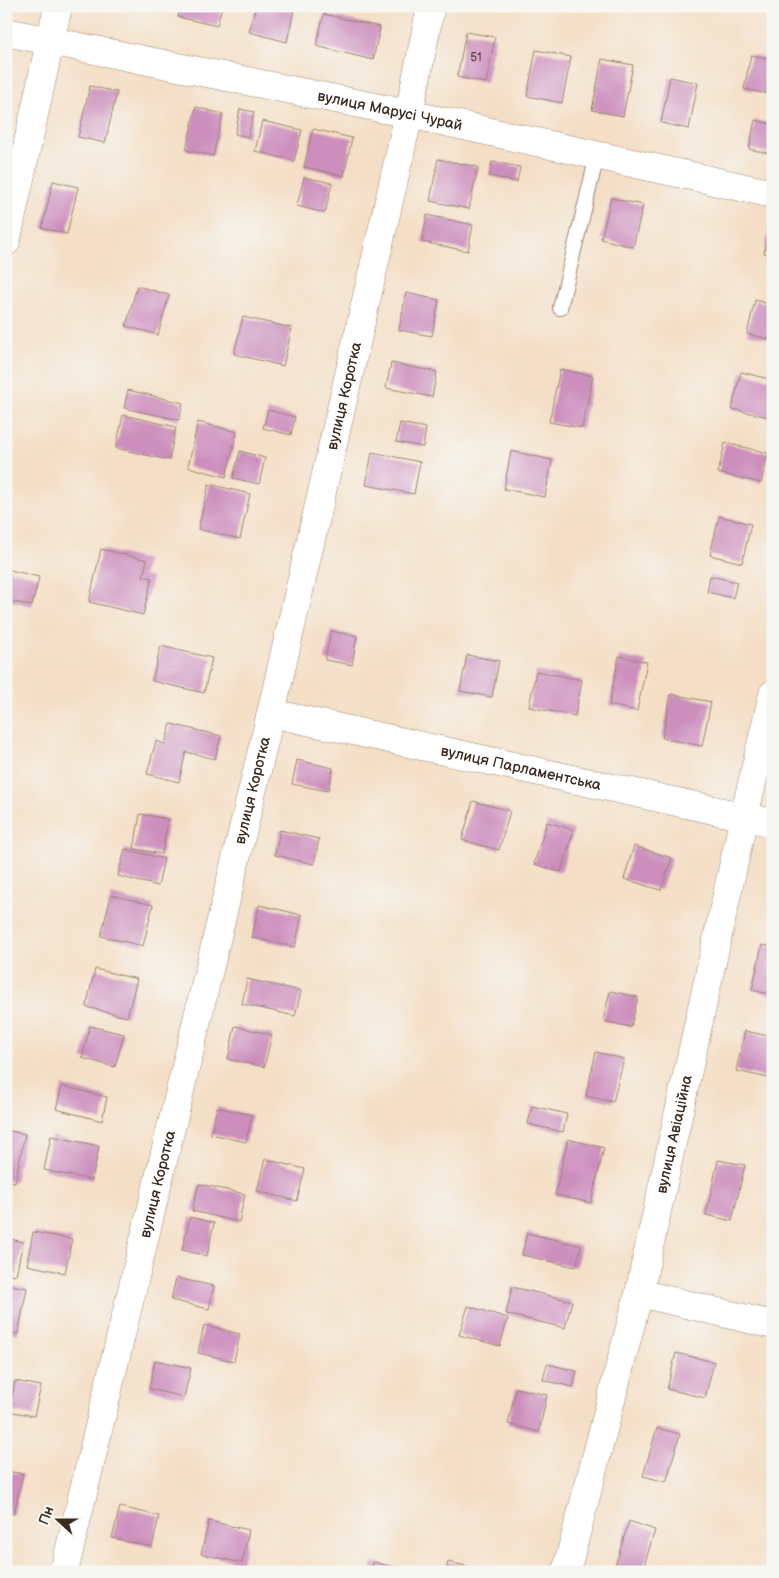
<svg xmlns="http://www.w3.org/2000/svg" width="779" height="1578" viewBox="0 0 779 1578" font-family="'Balsamiq Sans',sans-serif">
	<rect width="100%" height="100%" fill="#f6f6f2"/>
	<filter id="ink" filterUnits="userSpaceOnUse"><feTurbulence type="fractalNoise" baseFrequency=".02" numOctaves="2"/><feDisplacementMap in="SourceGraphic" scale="10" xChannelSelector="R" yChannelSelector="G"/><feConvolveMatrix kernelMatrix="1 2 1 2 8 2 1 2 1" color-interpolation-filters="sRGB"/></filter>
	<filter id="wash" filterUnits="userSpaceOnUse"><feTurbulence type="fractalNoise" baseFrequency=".0096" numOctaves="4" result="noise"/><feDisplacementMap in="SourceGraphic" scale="20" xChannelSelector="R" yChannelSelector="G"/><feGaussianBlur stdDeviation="1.12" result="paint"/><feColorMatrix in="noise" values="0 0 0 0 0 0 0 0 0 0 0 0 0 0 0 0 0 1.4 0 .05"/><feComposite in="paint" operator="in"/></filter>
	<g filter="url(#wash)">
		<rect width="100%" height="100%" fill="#f4dfc6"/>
		<g id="blocks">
			<path fill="#cc8ebd" d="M181 6H222L217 26 178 17Z
				M256 6H295L287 42 249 32Z
				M324 14 380 27 373 60 316 46Z
				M466 32 495 37 486 83 457 77Z
				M536 50 571 57 562 103 527 96Z
				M751 55 773 59V95L744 89Z
				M602 59 633 65 623 116 592 110Z
				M670 77 698 83 689 129 661 123Z
				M90 86 117 92 105 143 78 137Z
				M196 107 223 114 213 156 186 150Z
				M240 109 254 112 248 137 235 134Z
				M755 120 773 124V154L749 149Z
				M262 121 302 130 294 161 255 151Z
				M313 129 352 138 344 176 304 167Z
				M438 159 478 167 469 209 430 201Z
				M492 162 520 167 517 182 489 176Z
				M304 177 332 183 325 213 297 206Z
				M53 181 78 187 67 234 42 228Z
				M611 198 643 205 633 247 601 239Z
				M427 215 473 225 468 251 422 242Z
				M770 226 773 227V255L764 253Z
				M137 286 169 295 158 335 126 326Z
				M406 293 439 300 432 336 399 330Z
				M755 300 773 305V340L747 334Z
				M243 317 292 328 283 366 234 354Z
				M391 363 437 372 432 397 386 388Z
				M560 369 593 376 582 428 549 422Z
				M741 372 773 380V418L732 409Z
				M128 390 183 403 179 420 124 408Z
				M268 410 295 417 291 435 263 428Z
				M123 415 176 427 169 460 116 448Z
				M198 422 237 432 226 477 188 467Z
				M400 423 426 428 423 447 396 442Z
				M725 443 768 453 761 483 718 473Z
				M240 451 265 458 259 484 233 478Z
				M511 451 552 460 545 497 504 489Z
				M372 452 420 462 414 494 366 485Z
				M209 484 250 494 240 539 198 529Z
				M719 516 751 524 742 563 710 555Z
				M101 549 147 560 143 576 152 578 143 615 89 602Z
				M6 569 39 577 32 606 6 600Z
				M710 576 737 582 733 598 707 592Z
				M331 631 357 636 352 665 325 660Z
				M161 646 212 658 204 693 152 681Z
				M467 655 499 661 492 697 460 691Z
				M619 656 647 662 637 711 609 705Z
				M536 671 582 680 575 716 529 707Z
				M671 694 711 702 702 746 662 738Z
				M171 724 221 736 215 759 186 752 179 782 147 774 156 741 165 744Z
				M297 760 333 768 328 791 292 784Z
				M473 801 510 811 499 850 462 840Z
				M140 814 168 819 162 854 134 849Z
				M547 822 574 830 561 872 534 864Z
				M280 830 319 839 314 864 275 855Z
				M634 846 672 858 661 890 624 879Z
				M125 849 164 859 158 886 118 876Z
				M111 895 153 905 143 946 101 936Z
				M259 905 302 915 295 947 252 938Z
				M762 945 773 947V995L752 990Z
				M95 969 137 979 127 1017 86 1007Z
				M247 979 301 991 295 1016 242 1004Z
				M610 991 638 997 631 1027 603 1021Z
				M90 1026 124 1034 115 1067 82 1058Z
				M235 1026 272 1035 264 1067 228 1059Z
				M745 1031 773 1037V1079L736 1071Z
				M596 1052 624 1059 613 1102 586 1096Z
				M62 1086 107 1097 102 1121 56 1109Z
				M532 1106 567 1114 563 1132 528 1124Z
				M217 1107 252 1115 246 1142 211 1134Z
				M6 1130 25 1134 15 1182 6 1180Z
				M51 1136 99 1146 92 1180 44 1170Z
				M568 1139 604 1148 591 1203 555 1195Z
				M772 1143H773V1166L767 1164Z
				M265 1159 305 1169 297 1201 257 1191Z
				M718 1160 745 1165 732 1221 706 1215Z
				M199 1184 245 1194 239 1222 192 1211Z
				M190 1217 214 1223 207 1256 182 1250Z
				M33 1232 72 1239 65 1273 27 1265Z
				M527 1233 581 1246 576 1267 522 1255Z
				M6 1238 23 1242 16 1275 6 1273Z
				M176 1278 214 1286 209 1309 171 1300Z
				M6 1284 27 1288 18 1334 6 1332Z
				M512 1287 572 1301 565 1328 506 1314Z
				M468 1306 508 1318 500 1346 459 1335Z
				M204 1325 240 1334 234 1361 198 1353Z
				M676 1353 714 1362 705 1398 667 1389Z
				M155 1360 191 1368 184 1397 149 1389Z
				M547 1364 577 1371 573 1387 543 1380Z
				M15 1381 41 1386 34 1416 9 1411Z
				M516 1388 547 1395 539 1432 508 1424Z
				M657 1428 680 1434 666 1482 643 1476Z
				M6 1471 23 1474 14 1514 6 1513Z
				M120 1507 159 1516 152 1547 112 1538Z
				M209 1521 249 1530 242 1563 201 1554Z
				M629 1521 655 1530 642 1572H631L615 1566Z
				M373 1562 410 1571V1572H371Z
				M448 1562 489 1571V1572H446Z"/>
		</g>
	</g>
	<g filter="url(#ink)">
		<use href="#blocks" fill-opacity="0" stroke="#988472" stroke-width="1"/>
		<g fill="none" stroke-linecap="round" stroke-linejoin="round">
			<g stroke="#988472" stroke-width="16">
				<path id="lane" d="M560 308 597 156"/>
			</g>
			<g stroke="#988472" stroke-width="29">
				<g id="street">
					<path id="s1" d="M6 32 409 114 773 194"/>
					<path d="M6 242 58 6"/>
					<path id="s2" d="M271 713 773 823"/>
					<path d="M639 1293 773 1325"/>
					<path id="s3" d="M64 1572 271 713 409 114 431 6"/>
					<path id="s4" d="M566 1572 639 1293 744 817 773 694"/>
				</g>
			</g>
			<use href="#lane" stroke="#fff" stroke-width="14"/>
			<use href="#street" stroke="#fff" stroke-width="28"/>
		</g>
	</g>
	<g text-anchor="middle" stroke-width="5" stroke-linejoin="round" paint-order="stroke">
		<g font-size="12" fill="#5f4346">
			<text x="476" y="61">51</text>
		</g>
		<g font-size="15" fill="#3b2a1e" stroke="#f6f6f2">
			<text dy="5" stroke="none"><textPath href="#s1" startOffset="392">вулиця Марусі Чурай</textPath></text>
			<text dy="5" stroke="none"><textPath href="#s3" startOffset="1209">вулиця Коротка</textPath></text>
			<text dy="5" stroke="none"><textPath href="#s2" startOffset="256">вулиця Парламентська</textPath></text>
			<text dy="5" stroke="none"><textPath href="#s3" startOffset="804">вулиця Коротка</textPath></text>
			<text dy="5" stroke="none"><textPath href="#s4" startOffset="451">вулиця Авіаційна</textPath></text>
			<text dy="5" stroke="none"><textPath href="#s3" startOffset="399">вулиця Коротка</textPath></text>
		</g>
	</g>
	<rect width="779" height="1578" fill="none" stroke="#f6f6f2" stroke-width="25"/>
	<g transform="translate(58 1520) rotate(291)" stroke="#f6f6f2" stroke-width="4" paint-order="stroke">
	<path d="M0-4L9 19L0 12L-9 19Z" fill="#3b2a1e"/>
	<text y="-8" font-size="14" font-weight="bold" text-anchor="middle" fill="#3b2a1e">Пн</text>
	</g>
</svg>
